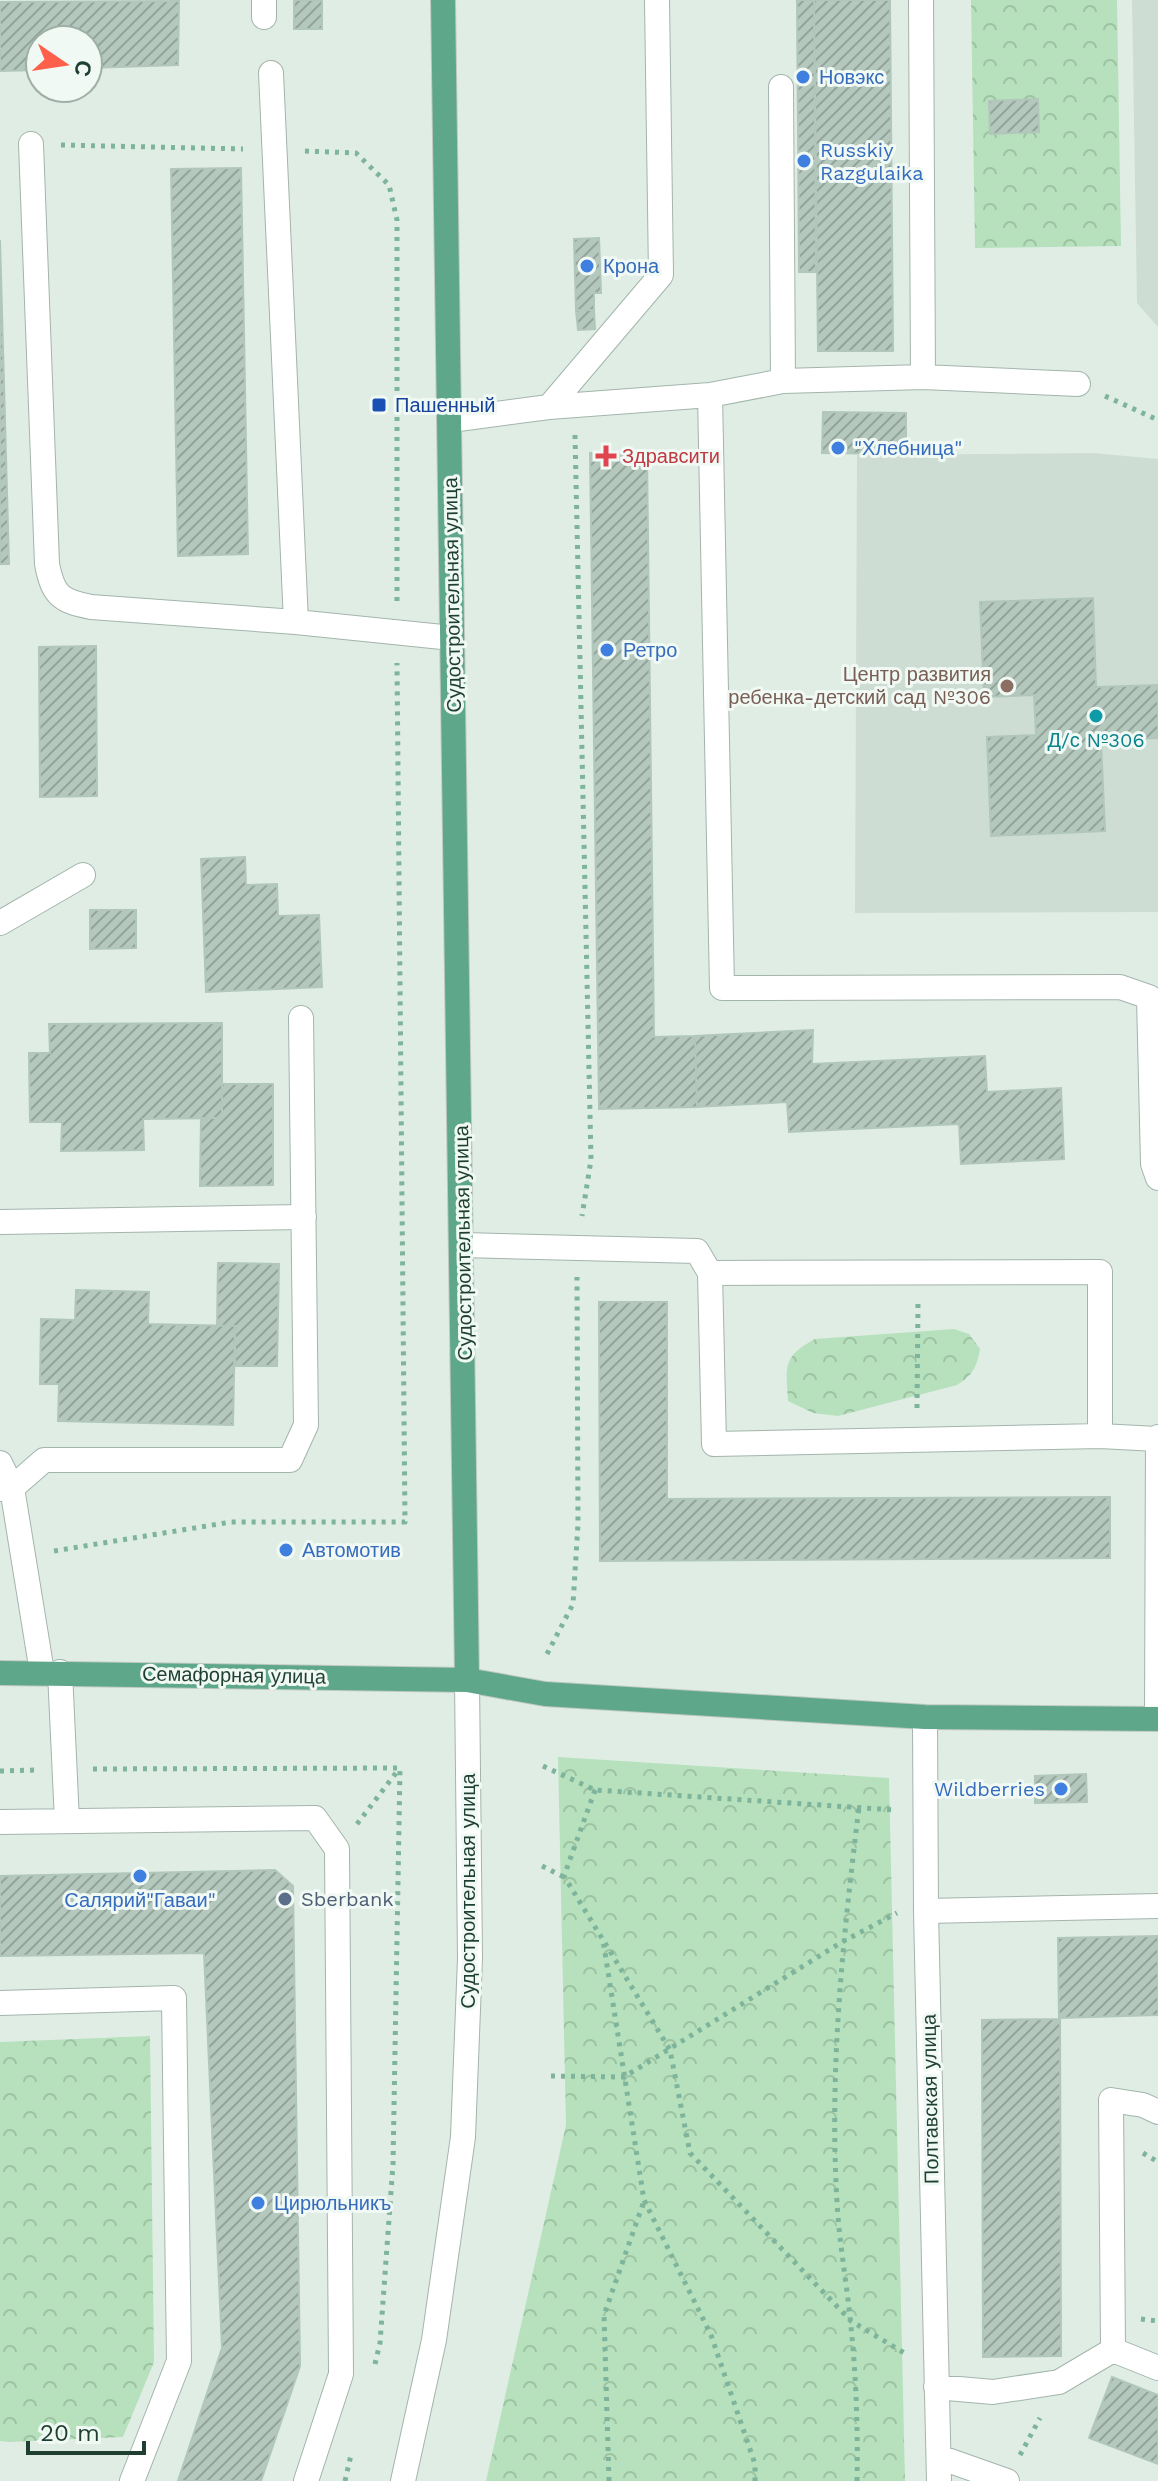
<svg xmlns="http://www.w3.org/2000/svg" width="1158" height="2481" viewBox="0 0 1158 2481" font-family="'Work Sans',sans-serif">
	<defs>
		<pattern id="park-crowns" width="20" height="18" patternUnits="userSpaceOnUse" patternTransform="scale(2)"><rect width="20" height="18" fill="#b6e1bc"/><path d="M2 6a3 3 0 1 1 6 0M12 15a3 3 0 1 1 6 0" fill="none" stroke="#9cc2a2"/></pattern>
		<pattern id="building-hatch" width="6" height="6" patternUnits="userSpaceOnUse" patternTransform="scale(2)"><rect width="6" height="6" fill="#b5c8be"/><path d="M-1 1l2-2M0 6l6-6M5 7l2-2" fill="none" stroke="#93a49b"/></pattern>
	</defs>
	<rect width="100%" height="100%" fill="#e0ede5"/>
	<path fill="#ceddd4" d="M1132 0H1158V327L1137 303Z
		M1093 453 1158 459V912L855 913 857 455Z"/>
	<path fill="url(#park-crowns)" d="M971 0H1117L1121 246 975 248Z
		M954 1329 969 1334 980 1349C977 1367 972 1376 957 1385L838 1416 813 1413 788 1401C786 1366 782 1357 815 1339Z
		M558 1757 889 1778 905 2481H486L566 2125Z
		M150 2036 154 2362 123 2437 9 2442 0 2441V2042Z"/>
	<path fill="url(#building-hatch)" stroke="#b2c7bb" stroke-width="2" d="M294 0H322V29H294Z
		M797 0H814L816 272H799Z
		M814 0H890L893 351H818Z
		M179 1 178 65 88 68V40H40V70L0 71V2Z
		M1038 99 1039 132 990 134 989 101Z
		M241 168 248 554 178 556 171 169Z
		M599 238 601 293H594V310H576L574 239Z
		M0 240 9 564H0Z
		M576 310H594L595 329 578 330Z
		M823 412 906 413V454L822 453Z
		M590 453H647L654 1037 695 1036 697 1107 599 1109Z
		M1093 598 1096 687 1158 685V738L1101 740 1105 831 991 836 987 737 1036 735 1034 695 984 697 980 602Z
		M96 646 97 796 40 797 39 647Z
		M245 857 246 885 277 884 278 916 319 915 322 987 206 992 201 859Z
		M90 910H136V948L90 949Z
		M222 1023V1118L143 1119 144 1150 61 1151 62 1122H30L29 1053H50L49 1024Z
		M813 1030 812 1064 985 1056 987 1092 1061 1088 1064 1159 961 1164 959 1124 789 1132 787 1102 697 1107 695 1036Z
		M222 1084H273V1185L200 1186 201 1118H222Z
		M218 1263 279 1264 277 1366H235V1326H217Z
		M76 1290 149 1292 148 1324 235 1326 233 1425 58 1421 59 1384H40L41 1319 75 1320Z
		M599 1302H667V1499L1110 1497V1558L600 1561Z
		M1086 1774 1087 1802 1035 1803V1776Z
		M275 1870 293 1886 300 2366 261 2481H178L222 2348 204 1953 0 1956V1876Z
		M1158 1936V2015L1059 2018 1058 1938Z
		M1060 2019 1061 2356 983 2357 982 2020Z
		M1112 2377 1158 2395V2464L1089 2438Z"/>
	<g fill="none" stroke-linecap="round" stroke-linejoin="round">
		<g stroke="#a2b5ac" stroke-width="26">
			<path id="minor" d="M264 0V17
				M921 0 923 377
				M271 73 296 622
				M781 87 783 381
				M31 144 47 564C53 595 60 601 91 607L296 622 452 638
				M710 395 722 988 1120 987 1149 997 1153 1164 1158 1178
				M549 407 661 275 657 0
				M451 420 549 407 710 395 783 381 923 377 1078 384
				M0 923 83 875
				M0 1222 304 1217
				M463 1245 697 1251 710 1273 714 1444 1100 1436 1157 1439
				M710 1273 1100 1272V1436
				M0 1463 12 1488 42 1672
				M0 1489 12 1488 44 1460H290L306 1425 301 1018
				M60 1672 67 1821
				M925 1717 926 1911 939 2481
				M1157 1719 1158 1437
				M0 1822 315 1818 337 1849 341 2374 306 2481
				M926 1911 1158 1906
				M0 2003 174 1998 179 2361 132 2481
				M1113 2350 1111 2100 1143 2105 1158 2112
				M1113 2350 1158 2368
				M936 2387 993 2392 1059 2382 1113 2350
				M939 2457 1007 2481
				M403 2481 434 2340 463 2137 470 1958 467 1680"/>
		</g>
		<g stroke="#c0c9c6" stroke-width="26">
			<path id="major" d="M443 0 467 1680
				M0 1673 467 1680 545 1694 925 1717 1158 1719"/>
		</g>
		<path stroke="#7db49b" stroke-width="5" stroke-dasharray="4 6" stroke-linecap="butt" d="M61 145 243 149
			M305 151 356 153 389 185 397 220V601
			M1105 396 1158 420
			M575 435 591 1160 582 1216
			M917 1408 918 1302
			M54 1551 231 1522H405L397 663
			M547 1654 573 1604 578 1524 577 1277
			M543 1766 595 1790 895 1810
			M93 1769 400 1768
			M0 1771 35 1770
			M595 1790 564 1876 603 1940 644 2200 711 2335 755 2464V2481
			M357 1824 399 1769
			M542 1866 564 1877
			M605 1943 670 2050 690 2153 851 2321 906 2354
			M551 2076 624 2077 842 1942 897 1913
			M1143 2153 1158 2162
			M1141 2319 1158 2321
			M375 2364 380 2343 393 2164 400 1768
			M1020 2455 1040 2418
			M345 2481 351 2455
			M609 2481 604 2315 644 2201
			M857 2481C858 2426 856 2371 850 2317 846 2279 839 2240 837 2202 829 2070 843 1938 859 1807"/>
		<use href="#minor" stroke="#fff" stroke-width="24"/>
		<use href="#major" stroke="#5fa78b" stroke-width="24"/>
	</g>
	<g fill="#3f7fe0" stroke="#f1f9f4" stroke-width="3">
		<circle cx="803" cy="77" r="8"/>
		<circle cx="804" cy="161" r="8"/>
		<circle cx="587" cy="266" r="8"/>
		<circle cx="838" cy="448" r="8"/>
		<circle cx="607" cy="650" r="8"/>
		<circle cx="286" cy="1550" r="8"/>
		<circle cx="1061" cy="1789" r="8"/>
		<circle cx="140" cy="1876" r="8"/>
		<circle cx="258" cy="2203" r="8"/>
	</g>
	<rect fill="#1a4fb4" stroke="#f1f9f4" stroke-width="3" x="371" y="397" width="16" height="16" rx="4"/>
	<path fill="#e0444e" stroke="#f1f9f4" stroke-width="3" d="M602 444h8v8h8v8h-8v8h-8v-8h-8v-8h8z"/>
	<circle fill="#8d6e63" stroke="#f1f9f4" stroke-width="3" cx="1007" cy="686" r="8"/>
	<circle fill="#0f9aa8" stroke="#f1f9f4" stroke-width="3" cx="1096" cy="716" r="8"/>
	<circle fill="#5c6f8a" stroke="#f1f9f4" stroke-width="3" cx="285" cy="1899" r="8"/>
	<g text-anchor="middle" stroke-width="6" stroke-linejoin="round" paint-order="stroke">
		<g font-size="20" fill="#366cbe" stroke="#f1f9f4" text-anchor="start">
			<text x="819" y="84">Новэкс</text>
			<text x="820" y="157">Russkiy<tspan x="820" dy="23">Razgulaika</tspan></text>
			<text x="603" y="273">Крона</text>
			<text x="854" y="455">"Хлебница"</text>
			<text x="623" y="657">Ретро</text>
			<text x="302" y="1557">Автомотив</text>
			<text x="1045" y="1796" text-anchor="end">Wildberries</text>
			<text x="140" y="1907" text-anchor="middle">Салярий"Гаваи"</text>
			<text x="274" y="2210">Цирюльникъ</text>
		</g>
		<g font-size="20" fill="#164399" stroke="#f1f9f4" text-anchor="start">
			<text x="395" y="412">Пашенный</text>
		</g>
		<g font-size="20" fill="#be3a42" stroke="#f1f9f4" text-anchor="start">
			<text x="622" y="463">Здравсити</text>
		</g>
		<g font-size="20" fill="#1f3f32" stroke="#f1f9f4">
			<text transform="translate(452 595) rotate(-91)" y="7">Судостроительная улица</text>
			<text transform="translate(463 1243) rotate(-91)" y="7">Судостроительная улица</text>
			<text transform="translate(234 1675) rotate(1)" y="7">Семафорная улица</text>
			<text transform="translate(468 1891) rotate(-90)" y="7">Судостроительная улица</text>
			<text transform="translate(930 2099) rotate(-91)" y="7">Полтавская улица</text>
		</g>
		<g font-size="20" fill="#785e54" stroke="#f1f9f4" text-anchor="end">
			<text x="991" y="681">Центр развития<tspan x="991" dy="23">ребенка-детский сад №306</tspan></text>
		</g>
		<g font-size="20" fill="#0d838f" stroke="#f1f9f4">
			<text x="1096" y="747">Д/с №306</text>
		</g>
		<g font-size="20" fill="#4e5e75" stroke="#f1f9f4" text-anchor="start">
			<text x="301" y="1906">Sberbank</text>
		</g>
	</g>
	<g transform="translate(64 64) rotate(103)"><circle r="38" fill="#f1f9f4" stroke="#9dafa6" stroke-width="2"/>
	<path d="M0-6L14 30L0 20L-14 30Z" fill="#ff604c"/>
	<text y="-12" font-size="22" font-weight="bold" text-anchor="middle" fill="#1f3f32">С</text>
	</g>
	<path d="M28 2441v12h116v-12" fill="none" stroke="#1f3f32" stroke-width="4"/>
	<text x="40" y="2441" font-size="24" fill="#1f3f32" stroke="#f1f9f4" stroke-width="6" paint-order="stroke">20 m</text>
</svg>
